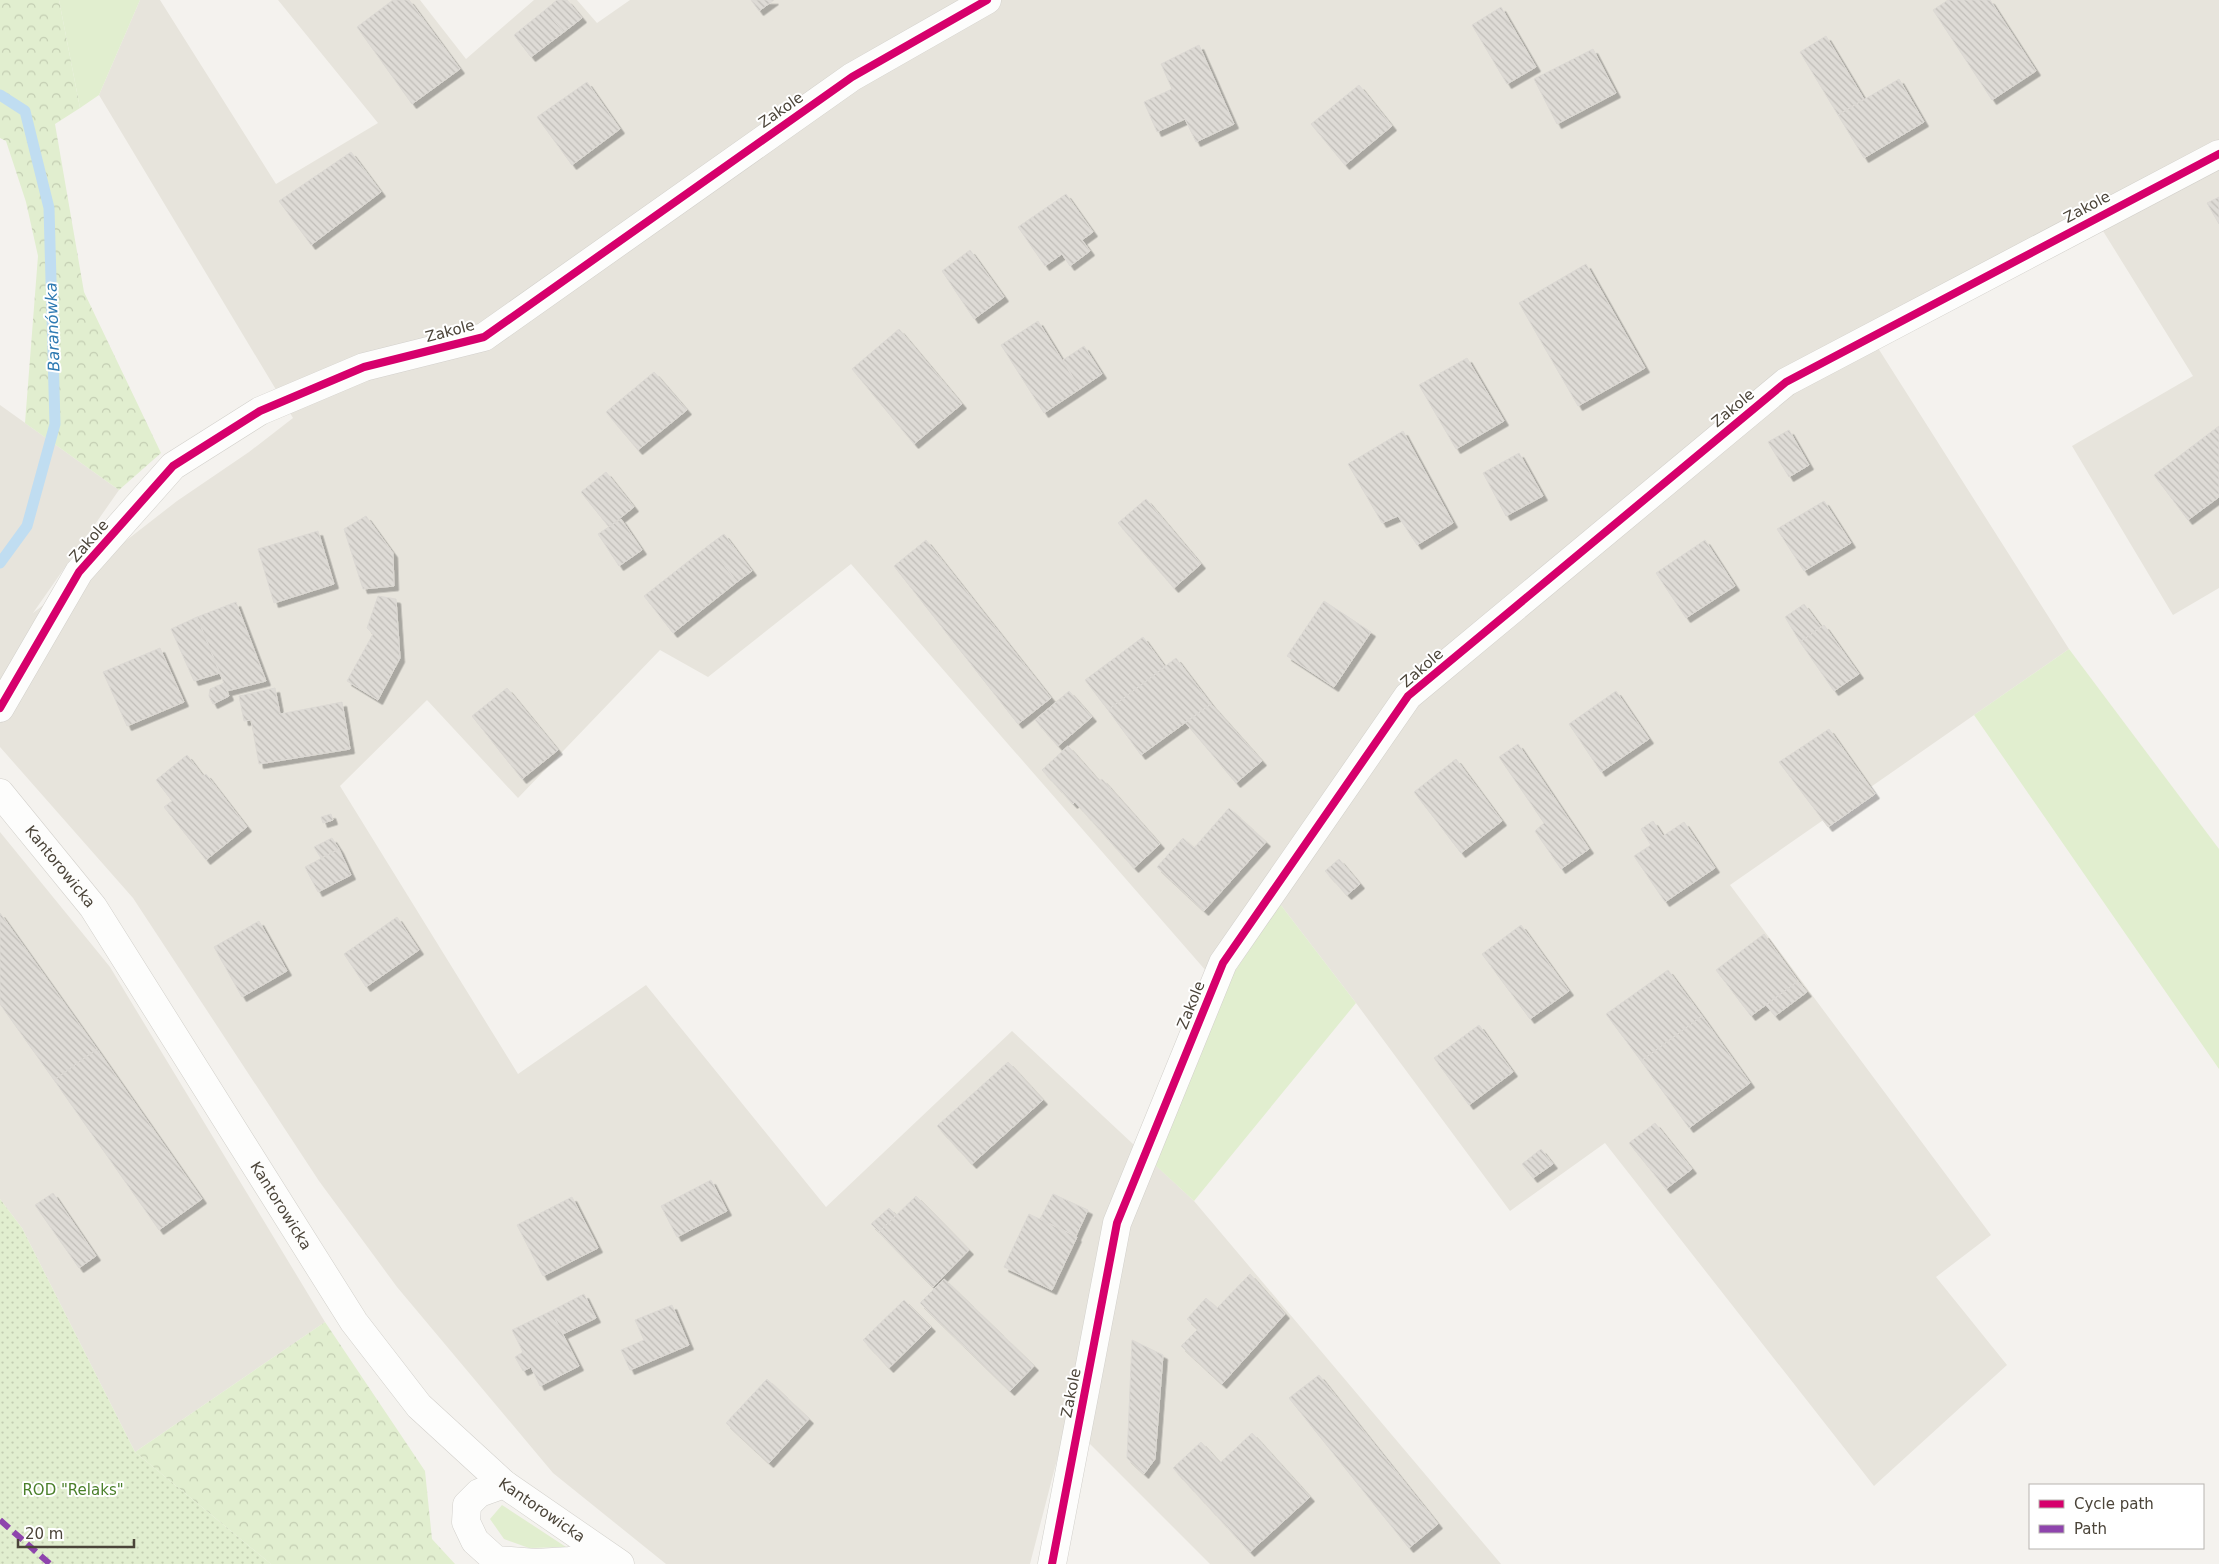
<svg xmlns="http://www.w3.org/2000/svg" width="2219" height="1564" viewBox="0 0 2219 1564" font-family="'DejaVu Sans',sans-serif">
	<defs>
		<pattern id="forest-crowns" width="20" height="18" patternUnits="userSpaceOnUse" patternTransform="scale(1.25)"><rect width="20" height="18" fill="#e1eecf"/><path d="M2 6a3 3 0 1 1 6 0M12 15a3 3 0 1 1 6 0" fill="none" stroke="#c3cdb2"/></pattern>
		<pattern id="park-dots" width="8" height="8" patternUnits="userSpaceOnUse" patternTransform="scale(1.25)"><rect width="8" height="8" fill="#e1eecf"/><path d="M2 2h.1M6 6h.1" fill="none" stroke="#c3cdb2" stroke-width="1.8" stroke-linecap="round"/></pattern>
		<pattern id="building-back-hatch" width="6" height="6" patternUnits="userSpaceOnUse" patternTransform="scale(1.25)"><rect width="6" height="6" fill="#dedbd6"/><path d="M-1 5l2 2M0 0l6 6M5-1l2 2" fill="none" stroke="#c0bdb8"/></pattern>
		<filter id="shadow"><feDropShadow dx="4.5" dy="4.5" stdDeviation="0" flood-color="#0004"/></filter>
	</defs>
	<rect width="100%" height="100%" fill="#f4f2ee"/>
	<path fill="#e7e4dc" d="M140 0H160L276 184 378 123 278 0H420L466 59 534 0H577L597 23 630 0H2219V588L2173 615 2072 446 2193 376 2103 231 1878 348 2069 649 1730 885 1991 1235 1936 1277 2007 1365 1874 1486 1605 1143 1510 1211 1356 1003 1280 904 1207 972 851 564 708 677 660 650 518 798 427 700 340 786 518 1074 646 985 826 1207 1012 1031 1194 1201 1501 1564H1210L1067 1421 1030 1564H666L553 1473 397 1287 319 1181 133 898 0 747V405L119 490 33 613 177 501 249 452 293 418 99 95Z
		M0 832 110 967 325 1322 135 1452 22 1228 0 1199Z"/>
	<path fill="#e1eecf" d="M59 0H140L99 95 80 108Z
		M2069 649 2219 849V1069L1974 715Z
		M1280 904 1356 1003 1194 1201 1154 1164 1213 1004Z
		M502 1505 566 1547 529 1548 504 1539 490 1519Z"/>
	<path fill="url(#forest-crowns)" d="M0 0H59L80 108 55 124 84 292 161 453 119 490 25 423 38 256 26 202 6 141 0 138Z
		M325 1322 425 1471 432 1539 455 1564H271L135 1452Z"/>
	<path fill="url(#park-dots)" d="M0 1199 22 1228 135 1452 271 1564H0Z"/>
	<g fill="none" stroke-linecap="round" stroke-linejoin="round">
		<path stroke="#c0ddf1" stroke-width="11" d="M0 95 25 111 49 208 55 424 27 526 0 563"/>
	</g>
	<path fill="url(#building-back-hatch)" stroke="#dcd9d4" filter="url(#shadow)" d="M393 0H409L460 69 412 104 357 27Z
		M557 0H567L582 18 564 32 545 10Z
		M751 0H774L759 11Z
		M1948 0H1990L2036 71 1992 100 1933 10Z
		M1501 7 1536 67 1507 84 1472 25Z
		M545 10 564 32 531 57 514 35Z
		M1826 36 1864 99 1838 115 1800 52Z
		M1199 45 1234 124 1196 142 1185 119 1157 132 1144 102 1172 89 1161 64Z
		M1593 49 1616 93 1557 124 1534 79Z
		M1899 79 1924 122 1864 158 1838 115Z
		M587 82 620 129 572 165 537 117Z
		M1359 85 1392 126 1345 165 1311 124Z
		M351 152 381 192 311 245 279 201Z
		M1066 194 1093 232 1082 240 1090 251 1070 266 1062 254 1045 266 1018 227Z
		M2219 197V224L2207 203Z
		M970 250 1004 297 974 319 942 271Z
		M1586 264 1645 368 1578 406 1519 303Z
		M1038 321 1080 389 1044 413 1001 345Z
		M899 329 962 404 914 444 852 369Z
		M1084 346 1102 374 1080 389 1063 360Z
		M1467 358 1504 421 1456 449 1419 385Z
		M654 372 687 410 638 450 606 412Z
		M2219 426V497L2188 520 2154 475Z
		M1789 430 1809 465 1789 477 1768 442Z
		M1403 431 1453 523 1417 545 1398 516 1382 523 1348 464Z
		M1519 453 1543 496 1506 516 1483 473Z
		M606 472 634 507 609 527 581 492Z
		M1146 499 1201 564 1174 588 1118 523Z
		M1824 501 1851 543 1804 571 1777 529Z
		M366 516 393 553 394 586 363 589 344 529Z
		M621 519 642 550 619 566 598 534Z
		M318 531 334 584 274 603 258 549Z
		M724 534 752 571 737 582 709 545Z
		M926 540 1051 698 1018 724 894 566Z
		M1705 540 1735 586 1686 618 1656 573Z
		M709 545 737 582 673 633 644 596Z
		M378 596 396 599 400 658 378 700 347 681 373 634 367 628Z
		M1324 601 1371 632 1334 687 1287 656Z
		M236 602 266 681 227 691 197 617Z
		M1804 604 1821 627 1800 642 1785 617Z
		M197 617 220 673 194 681 171 629Z
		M1824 625 1859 674 1834 691 1800 642Z
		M1143 637 1165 667 1108 710 1085 680Z
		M160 648 184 702 127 726 103 672Z
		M1176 658 1211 704 1141 755 1108 710Z
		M224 683 229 696 213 704 209 696 210 689Z
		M275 688 280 714 342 702 350 749 259 764 251 720 244 721 239 696Z
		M507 688 558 750 522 779 472 716Z
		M1069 691 1092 717 1058 746 1035 720Z
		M1616 691 1649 739 1601 772 1569 724Z
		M1211 704 1262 761 1236 783 1185 722Z
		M1829 729 1875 794 1828 827 1779 762Z
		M1518 744 1589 849 1561 869 1535 831 1544 823 1499 757Z
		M1068 746 1099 781 1102 779 1160 844 1134 868 1075 802 1073 804 1042 770Z
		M187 755 203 776 206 774 247 827 206 860 164 807 172 801 156 780Z
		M1456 759 1502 821 1461 853 1414 792Z
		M1229 808 1266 842 1204 911 1157 867 1183 838 1194 848Z
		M331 814 333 820 323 823 321 817Z
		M1653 821 1663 836 1684 822 1715 868 1665 902 1634 856 1651 845 1641 829Z
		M332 838 339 849 321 858 314 847Z
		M339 849 351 875 318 892 305 867Z
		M1339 859 1360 884 1347 895 1325 871Z
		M0 913 97 1049 54 1080 0 1004Z
		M397 917 419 950 366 987 344 954Z
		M259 921 287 971 242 997 214 947Z
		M1521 925 1569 991 1530 1019 1482 954Z
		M1764 934 1798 981 1751 1016 1716 970Z
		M1668 970 1702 1016 1641 1061 1606 1014Z
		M1798 981 1807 992 1775 1016 1766 1005Z
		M1702 1016 1750 1083 1689 1128 1641 1061Z
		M1479 1025 1513 1072 1469 1105 1434 1058Z
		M97 1049 202 1199 159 1230 54 1080Z
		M1008 1062 1043 1100 972 1164 937 1126Z
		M1655 1123 1692 1169 1666 1189 1629 1143Z
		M1541 1149 1553 1164 1533 1178 1522 1164Z
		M711 1180 727 1211 677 1237 661 1206Z
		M53 1193 96 1256 79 1268 35 1205Z
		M1053 1194 1088 1210 1076 1236 1040 1219Z
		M916 1196 969 1250 933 1287 879 1232Z
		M572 1197 598 1248 543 1276 517 1225Z
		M889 1208 896 1215 879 1232 871 1224Z
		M1029 1214 1077 1237 1052 1290 1004 1267Z
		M1250 1274 1285 1314 1222 1384 1181 1346 1198 1329 1187 1319 1206 1298 1217 1308Z
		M944 1279 1034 1366 1010 1391 920 1303Z
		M584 1294 596 1318 563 1334 551 1311Z
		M904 1300 931 1327 889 1368 863 1340Z
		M672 1305 689 1345 630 1370 621 1350 644 1340 635 1320Z
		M551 1311 579 1366 540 1386 531 1367 523 1371 515 1357 523 1352 512 1330Z
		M1132 1340 1163 1355 1155 1459 1144 1474 1127 1458Z
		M1319 1375 1438 1524 1409 1548 1289 1398Z
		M767 1379 809 1419 769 1463 726 1423Z
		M1252 1433 1310 1497 1250 1552 1173 1468 1201 1442 1220 1463Z"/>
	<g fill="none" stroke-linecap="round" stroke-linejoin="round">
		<g stroke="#d2d0cb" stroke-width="29">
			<g id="minor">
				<path d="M0 708 79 572 173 466 260 411 364 367 484 337 852 77 987 0"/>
				<path id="s1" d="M0 793 93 907 354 1322 419 1406 504 1484 620 1564"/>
				<path d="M504 1484 479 1493 467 1505 466 1522 475 1541 496 1560 536 1563 570 1561 604 1554"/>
				<path d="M1052 1564 1117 1223 1223 963 1408 696 1786 382 2219 154"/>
			</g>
		</g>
		<use href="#minor" stroke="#fdfdfc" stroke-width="28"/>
		<path stroke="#8e44ad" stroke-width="6" stroke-dasharray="12 6" stroke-linecap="butt" d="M0 1520 50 1564"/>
		<g stroke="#fff" stroke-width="11">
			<path id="cycleway" d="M0 708 79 572 173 466 260 411 364 367 484 337 852 77 987 0
				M1052 1564 1117 1223 1223 963 1408 696 1786 382 2219 154"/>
		</g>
		<use href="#cycleway" stroke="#d6006c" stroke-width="8"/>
	</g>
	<g text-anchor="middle" stroke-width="4" stroke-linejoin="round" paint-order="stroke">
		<g font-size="15" fill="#4b4439" stroke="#fff">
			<text transform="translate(781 110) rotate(-35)" y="5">Zakole</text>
			<text transform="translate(2087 207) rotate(-28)" y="5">Zakole</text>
			<text transform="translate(450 331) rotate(-15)" y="5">Zakole</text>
			<text transform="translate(1733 408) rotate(-40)" y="5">Zakole</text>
			<text transform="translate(89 541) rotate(-49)" y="5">Zakole</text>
			<text transform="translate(1422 668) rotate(-41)" y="5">Zakole</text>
			<text dy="5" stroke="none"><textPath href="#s1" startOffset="95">Kantorowicka</textPath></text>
			<text transform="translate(1191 1005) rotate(-68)" y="5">Zakole</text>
			<text dy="5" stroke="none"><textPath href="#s1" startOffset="500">Kantorowicka</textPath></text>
			<text transform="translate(1071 1393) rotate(-79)" y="5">Zakole</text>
			<text dy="5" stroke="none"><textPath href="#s1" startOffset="905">Kantorowicka</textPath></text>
		</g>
		<g font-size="15" fill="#4a7f2a" stroke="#fff">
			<text x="73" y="1495">ROD "Relaks"</text>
		</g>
		<g font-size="16" font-style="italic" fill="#2e7ab2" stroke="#fff">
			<text transform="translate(52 327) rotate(-92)" y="6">Baranówka</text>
		</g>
	</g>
	<rect x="2029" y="1484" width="175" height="65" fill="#ffffff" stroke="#b7b4b0"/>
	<rect x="2039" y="1500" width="25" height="8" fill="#d6006c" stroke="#b7b4b0"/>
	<text x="2074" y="1509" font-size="15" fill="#4b4439">Cycle path</text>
	<rect x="2039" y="1525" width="25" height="8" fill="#8e44ad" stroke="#b7b4b0"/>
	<text x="2074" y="1534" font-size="15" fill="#4b4439">Path</text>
	<path d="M18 1539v8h116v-8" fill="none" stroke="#4b4439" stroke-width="2.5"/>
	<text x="25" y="1539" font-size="15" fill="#4b4439" stroke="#ffffff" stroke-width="4" paint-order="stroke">20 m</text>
</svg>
